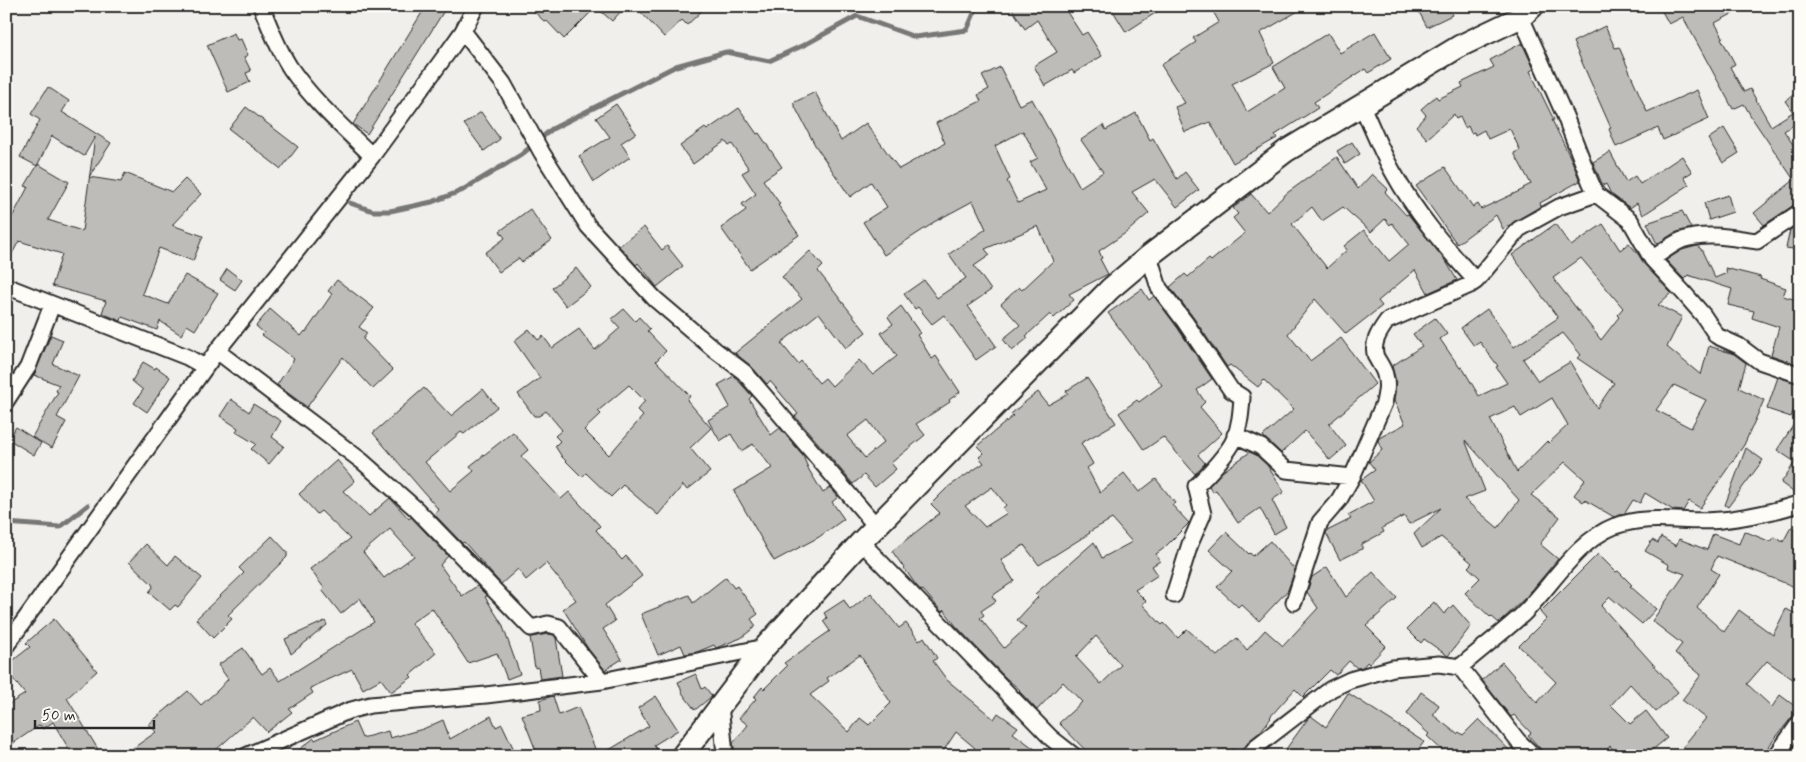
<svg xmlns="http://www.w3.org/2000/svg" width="1806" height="762" viewBox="0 0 1806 762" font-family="Mynerve,sans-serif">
	<rect width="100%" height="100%" fill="#f0efeb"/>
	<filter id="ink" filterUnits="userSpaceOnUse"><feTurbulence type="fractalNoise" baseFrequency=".02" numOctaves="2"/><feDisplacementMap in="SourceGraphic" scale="10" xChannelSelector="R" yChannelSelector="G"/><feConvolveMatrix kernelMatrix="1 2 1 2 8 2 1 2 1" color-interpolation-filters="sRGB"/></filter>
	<g filter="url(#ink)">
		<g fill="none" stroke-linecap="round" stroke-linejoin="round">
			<path stroke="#777775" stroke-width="5" d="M350 203 373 211H390L432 202 461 191 521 155 552 129 676 66 726 52 769 61 806 44 857 16 915 37 967 30 977 6
				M6 523 60 527 88 505"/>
		</g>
		<path fill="#bdbcb8" stroke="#2b2b2b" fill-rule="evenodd" d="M426 6H447L367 134 353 124Z
			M528 6H626L612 21 596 7 564 39 547 21 545 22Z
			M635 6H707L687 25 682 20 664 37Z
			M1010 6H1063L1082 35 1087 32 1102 56 1074 73 1072 70 1045 86 1034 66 1057 52 1037 20 1025 29Z
			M1110 6H1166L1126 32Z
			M1210 6H1307L1260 33 1274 63 1232 84 1247 112 1285 88 1273 67 1328 33 1340 53 1375 32 1391 59 1368 73 1365 69 1314 102 1318 108 1275 135 1277 138 1233 163 1210 122 1185 132 1175 107 1185 103 1161 65 1196 42 1193 38 1219 22Z
			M1416 6H1447L1452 15 1427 27Z
			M1659 6H1747L1715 23 1723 37 1721 38 1735 64 1730 67 1744 92 1750 89 1771 126 1793 112 1785 101 1800 90V121L1784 131 1800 155V201L1764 225 1754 213 1794 180 1752 118 1744 104 1733 109 1683 17 1669 24Z
			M1605 26 1615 48 1619 47 1647 112 1697 90 1709 119 1663 140 1658 128 1616 147 1609 129 1611 128 1573 42Z
			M234 33 237 40 241 39 248 55 244 57 251 71 246 73 250 82 228 92 207 45Z
			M1522 43 1534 69 1530 71 1554 120H1552L1572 161 1580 181 1540 203 1541 206 1503 229 1496 215 1457 244 1416 186 1445 167 1473 207 1478 204 1481 209 1524 189 1523 188 1531 184 1514 153 1520 150 1510 129 1488 139 1484 130 1475 135 1474 132 1471 133 1468 126 1465 128 1460 117 1456 119 1454 114 1427 139 1416 126 1426 115 1421 109 1436 96 1438 99 1463 87 1461 83 1494 67 1490 60Z
			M1000 67 1019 105 1032 99 1080 187 1103 172 1081 140 1103 125 1106 130 1136 113 1150 140 1153 138 1177 179 1185 172 1199 190 1177 207 1155 179 1132 192 1149 213 1127 232 1099 251 1102 258 1100 259 1108 274 1069 294 1074 300 1054 318 1050 314 1026 336 1028 338 1012 351 1003 339 1020 325 1001 304 1019 287 1022 290 1053 261 1038 226 985 249 990 255 974 266 991 290 968 306 996 346 976 360 944 315 932 324 918 307 915 309 904 294 924 280 937 298 966 278 949 254 986 229 973 201 932 223V224L884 255 863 222 887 207 871 182 850 197 815 145 793 103 815 92 841 141 866 123 899 169 945 143 936 123 981 101 978 95 989 89 982 76ZM1023 131 1038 158 1030 162 1046 190 1018 203 1007 181 1010 179 995 146Z
			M48 87 69 101 62 112 111 143 89 177 121 182 125 173 172 192 185 179 201 194 172 225 203 236 193 261 159 248 142 294 168 304 185 275 218 293 195 330 187 325 181 335 160 321 157 330 122 317 121 321 102 313 106 301 52 286 62 254 19 241 6 265V229L28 187 25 186 37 166 20 157 40 120 31 114ZM52 136 84 156 95 137 82 231 48 220 69 182 38 164 37 166Z
			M616 104 636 133 621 143 630 157 594 182 579 156 610 137 596 118Z
			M246 107 298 147 281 169 229 129Z
			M739 108 757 134 759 133 782 167 763 180 780 204 778 205 799 235 750 269 721 228 746 210 742 204 756 194 742 173 749 169 732 144 729 146 725 141 693 164 680 146 705 128 707 130Z
			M481 112 500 139 484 151 464 124Z
			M1724 128 1739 153 1723 163 1708 139Z
			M1352 142 1360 154 1345 164 1337 151Z
			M1610 152 1626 182 1635 176 1640 184 1682 156 1692 172 1684 177 1689 185 1643 215 1637 203 1630 208 1611 194 1606 184 1603 186 1593 162Z
			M1337 157 1358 189 1372 174 1388 189 1385 192 1406 215 1408 214 1447 263 1457 280 1428 293 1415 270 1378 301 1382 306 1346 334 1315 299 1288 334 1310 361 1341 338 1375 384 1329 424 1346 446 1330 460 1305 431 1281 453 1266 439 1263 436 1294 409 1264 380 1258 387 1230 365 1227 367 1193 317 1170 287 1185 274 1188 277 1209 259 1211 261 1245 233 1233 218 1238 214 1233 208 1237 205 1251 194 1267 212 1287 193ZM1312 207 1322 221 1343 207 1371 232 1385 219 1390 225 1392 223 1409 244 1389 261 1364 230 1344 246 1347 250 1327 268 1292 224Z
			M1728 195 1733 212 1709 220 1704 203Z
			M530 209 552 240 522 262 519 258 499 272 485 253 505 238 500 231Z
			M1682 211 1691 228 1674 233 1657 244 1647 223Z
			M1800 223V250L1786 248 1790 230Z
			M1555 224 1571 246 1603 224 1620 250 1629 243 1638 254 1645 265 1671 293 1658 305 1682 317 1667 347 1701 375 1709 346 1734 354 1746 363 1739 388 1764 400 1744 445 1700 508 1689 501 1683 511 1673 510 1645 493 1640 503 1633 500 1625 513 1614 517 1585 500 1583 502 1574 495 1585 480 1565 462 1531 495 1560 517 1540 544 1558 559 1526 597 1499 623 1491 616 1490 617 1465 593 1480 578 1468 567 1472 563 1441 537 1422 548 1414 534 1441 508 1409 524 1404 516 1382 528 1384 532 1362 544V549L1340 560 1326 533 1327 531 1351 519 1348 515 1374 501 1361 480 1375 470 1369 462 1382 450 1378 441 1379 438 1405 424 1394 401 1396 382 1392 366 1422 346 1413 334 1435 318 1447 334 1440 339 1460 368 1462 367 1479 396 1507 383 1496 367 1498 366 1480 342 1474 346 1461 328 1487 309 1514 347 1558 318 1512 255ZM1581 258 1623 308 1617 315 1619 317 1601 340 1553 278ZM1563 333 1581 355 1577 358 1614 383 1597 408 1570 362 1538 381 1523 359ZM1674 385 1706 400 1691 428 1656 410ZM1552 398 1568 425 1549 443 1547 441 1517 472 1490 419 1515 407 1521 417ZM1465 440 1519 500 1498 528 1464 499 1485 491Z
			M644 227 662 250 667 246 683 266 657 287 638 263 636 265 619 246Z
			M1697 246 1701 249 1715 278 1727 273 1725 268 1761 277 1760 279 1786 288 1783 296 1800 301V365L1771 355 1779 327 1752 318 1754 311 1728 305 1732 289 1688 275 1684 279 1666 260 1682 250Z
			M810 251 823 266 818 271 866 332 846 348 819 313 781 343 798 364 801 361 819 383 825 378 832 386 859 360 873 375 897 356 881 333 893 324 888 317 901 306 920 333 917 335 932 359 936 356 960 392 949 400 950 402 916 424 925 435 891 463 896 469 875 487 864 475 853 484 795 416 798 414 770 381 767 384 751 366 735 353 802 299 782 277ZM868 420 884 442 865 458 847 436Z
			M576 268 591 287 566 306 552 288Z
			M227 269 242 280 235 290 220 280Z
			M337 280 374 308 359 327 367 333 363 339 393 370 373 389 343 357 307 407 277 385 294 359 282 349 262 335 264 333 256 326 270 309 301 336 305 331 306 332 332 294 328 291Z
			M1142 289 1149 300 1154 296 1177 327 1212 379 1197 390 1205 402 1200 407 1222 433 1198 455 1205 463 1195 474 1163 437 1144 450 1119 413 1137 400 1139 402 1162 385 1108 313Z
			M624 309 635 321 639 317 650 329 647 331 666 351 656 361 690 396 687 400 711 428 690 448 710 472 687 490 683 485 658 515 623 485 611 497 586 473 582 477 562 457 555 446 560 441 555 436 562 430 546 411 539 416H534L518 394 540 378 514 341 529 329 538 340 543 336 552 348 579 329 595 350 620 328 612 319ZM629 385 645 401 637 410 643 416 609 455 584 430 601 414 598 411Z
			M51 335 63 340 53 364 79 376 57 417 66 422 52 448 32 437 58 392 56 391 59 385 34 375Z
			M143 362 155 369 156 367 170 377 147 412 134 403 143 390 132 381Z
			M734 376 752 396 749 399 771 435 780 428 802 454 809 470 823 493 830 487 838 497 832 502 844 519 819 537 774 561 734 491 772 468 753 444 741 451 731 434 720 441 708 420 730 407 718 385Z
			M1778 377 1800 384V393L1791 417 1767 409Z
			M1087 378 1116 423 1081 443 1093 464 1087 468 1100 493 1124 473 1139 492 1156 479 1175 503 1172 505 1189 523 1163 549 1156 554 1160 561 1152 566 1158 575 1135 590 1146 601 1142 604 1162 625 1164 623 1178 638 1187 629 1217 656 1237 638 1247 650 1265 630 1283 646 1318 608 1307 592 1312 577 1327 567 1346 597 1373 572 1397 598 1366 626 1386 646 1369 664 1367 662 1363 667 1357 668 1349 661 1336 675 1330 670 1303 697 1295 689 1270 717 1271 718 1260 732 1250 740 1240 755 1233 749 1227 756H1091L1059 723 1082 702 1063 682 1037 710 1019 691 1020 690 1006 678 956 626 944 610 942 612 923 590 921 591 916 585 892 551 940 513 931 504 948 487 984 463 979 457 984 453 977 446 1013 416 1011 414 1025 402 1038 392 1048 405 1068 394 1066 391ZM992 487 1006 505 1003 508 1007 513 985 527 965 506ZM1112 519 1132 542 1102 558 1094 542 1035 594 1038 597 1017 620 1026 628 1004 648 980 618 984 615 981 611 996 601 992 596 1014 581 1001 560 1024 545 1039 565 1090 533 1089 532ZM1096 636 1121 665 1101 684 1076 657Z
			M424 388 451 416 483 389 497 407 464 434 461 432 425 462 450 491 474 471 470 466 513 432 528 450 521 456 561 499 569 492 600 526 596 530 622 560 626 556 642 576 605 605 615 621 603 629 622 659 605 670 589 650 563 609 576 600 546 563 526 580 518 569 501 584 464 542 462 543 434 514 439 510 373 433Z
			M231 399 249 412 253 404 281 421 272 437 284 446 269 464 251 449 256 444 236 432 238 428 220 416Z
			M1800 415V494H1796L1781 483 1795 462 1777 450Z
			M16 427 41 443 34 455 8 439Z
			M1746 448 1763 460 1728 507 1725 505Z
			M1250 452 1256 455 1267 465 1284 492 1272 500 1286 527 1274 534 1260 508 1238 523 1216 490 1213 492 1209 486 1222 472Z
			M337 460 355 481 343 491 369 516 390 498 409 519 411 517 448 556 440 565 462 596 477 586 487 596 485 597 502 624 520 674 507 679 497 653 468 663 432 608 411 623 436 653 410 675 412 677 391 692 381 679 363 689 352 669 310 688 313 693 289 709 292 712 267 732 253 717 209 756H122L156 732 149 724 188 691 201 705 218 690 228 679 218 665 243 648 262 674 270 668 280 681 374 622 360 598 341 614 322 590 324 588 310 569 350 539 321 511 317 514 299 494ZM390 529 414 556 384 578 363 552Z
			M1791 527 1800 532V589L1717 556 1711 569 1719 574 1697 608 1724 632 1739 610 1773 635 1786 609 1800 616V672L1794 680 1767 661 1747 684 1772 707 1780 695 1800 710V713L1792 717 1761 756H1691L1682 748 1706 718 1682 700 1701 675 1675 653 1682 644 1652 621 1685 574 1668 568 1669 565 1645 551 1652 540 1658 543 1661 537 1676 546 1679 539 1707 550 1713 534 1739 544 1744 531 1771 542 1774 537 1783 542Z
			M1226 532 1249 554 1250 553 1253 556 1270 541 1295 570 1288 590 1259 621 1241 604 1238 607 1217 587 1232 571 1209 550Z
			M272 536 287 552V557L228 615 232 619 213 638 196 619 244 573 239 568Z
			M146 544 168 565 175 556 202 578 178 607 175 605 170 610 149 592 153 587 152 584 129 562Z
			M1598 554 1616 572 1618 571 1632 585 1630 586 1656 609 1642 624 1610 597 1601 606 1678 692 1656 712 1630 684 1611 705 1630 724 1646 711 1667 738 1645 756H1620L1610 746 1602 756H1547L1528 735 1531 733 1514 715 1511 717 1482 680 1502 662 1537 703 1556 682 1519 646 1546 619 1540 612Z
			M726 577 734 588 737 586 758 614 751 619 756 626 741 638 716 648 714 645 697 652 685 654 681 645 658 655 641 614 689 595 693 603Z
			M871 593 899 628 906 623 919 641 924 637 937 658 933 661 947 680 994 719 998 713 1018 727 1013 733 1044 756H970L975 748 956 732 940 756H736L733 743 748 725 739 718 756 699 754 697 762 687 764 689 787 666 784 663 830 631 823 621 827 618 824 613 844 600 850 610ZM860 655 891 703 869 725 860 718 849 732 810 695 829 681 827 678Z
			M1434 602 1444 614 1453 605 1471 626 1448 656 1424 639 1421 643 1407 629Z
			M54 619 97 671 67 698 102 756H73L53 722 43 729 40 725 6 748V706L25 694 6 670V666L30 647 26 643Z
			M325 621 327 625 291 654 285 639Z
			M548 634 554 635 556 638 562 676 540 679 538 667 535 668 530 637Z
			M696 674 702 689 705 687 712 696 695 710 683 694 678 682Z
			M1421 692 1439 705 1433 715 1457 734 1459 732 1463 735 1479 719 1515 756H1448L1427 736 1429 734 1407 714Z
			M1348 693 1424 742 1413 756H1281L1307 720 1311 716 1326 727Z
			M553 696 559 715 578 707 598 756H538L522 715 541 710 540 700Z
			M656 696 678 730 654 745 660 756H599L649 726 638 708Z
			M491 716 496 727 502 724 517 756H291L314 738 315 740 355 722 362 738 388 731 390 738 423 729 443 720 450 739Z"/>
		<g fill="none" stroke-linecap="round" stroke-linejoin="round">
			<g stroke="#2b2b2b" stroke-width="19">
				<path id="street" d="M261 6C270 27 278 50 291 69 313 101 344 128 372 156
					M1521 17 1565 116 1590 181 1596 194 1630 220 1652 259 1683 292 1703 315 1717 336 1739 346 1759 361 1800 375
					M463 31 503 83 542 153 588 226 655 299 715 350 744 372 876 526
					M1362 106C1372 128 1381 151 1393 172 1415 212 1445 247 1476 281
					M1149 256 1159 288 1185 322 1231 390 1242 397C1241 412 1240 426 1234 440 1229 452 1206 477 1196 486L1203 514 1190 544 1174 595
					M1652 259C1661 253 1672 244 1682 240 1706 232 1733 238 1757 241L1800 212
					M6 286 187 357 205 367
					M217 351 363 462 416 509 531 628 548 624 559 627 602 681
					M6 401 28 367 52 305
					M1235 435 1261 447 1286 470 1352 477
					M861 542 1051 738 1074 756
					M1294 602 1320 522 1339 500 1352 477 1384 403C1386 393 1388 385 1385 375 1384 369 1379 363 1376 357 1371 344 1379 332 1387 321L1470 285 1476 281 1519 229 1559 207 1596 194
					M6 646 217 351 372 156 451 48 463 31 476 6
					M1460 667C1481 649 1502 633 1522 615 1551 587 1576 541 1615 526 1652 513 1685 524 1721 520 1743 518 1779 511 1800 503
					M720 705 725 754 727 756
					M246 756 348 711 370 705 486 695 602 681 765 647
					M1249 756 1257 746 1331 689 1350 680 1393 668 1439 664 1460 667 1518 741 1534 756
					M1776 756 1800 722"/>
			</g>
			<g stroke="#2b2b2b" stroke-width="25">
				<path id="secondary" d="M682 756 765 647 861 542 1110 289 1149 256 1286 151 1460 46 1521 17 1533 6"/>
			</g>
			<use href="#street" stroke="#fdfcf7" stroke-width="15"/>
			<use href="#secondary" stroke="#fdfcf7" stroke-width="21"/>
		</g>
	</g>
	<rect width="1806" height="762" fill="none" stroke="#fdfcf7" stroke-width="25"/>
	<rect x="12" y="12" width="1781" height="737" fill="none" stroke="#2b2b2b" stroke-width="2" filter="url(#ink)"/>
	<path d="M35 720v8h119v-8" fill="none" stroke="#2b2b2b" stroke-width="2.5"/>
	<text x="42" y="720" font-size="15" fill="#2b2b2b" stroke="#fdfcf7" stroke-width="4" paint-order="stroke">50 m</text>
</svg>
